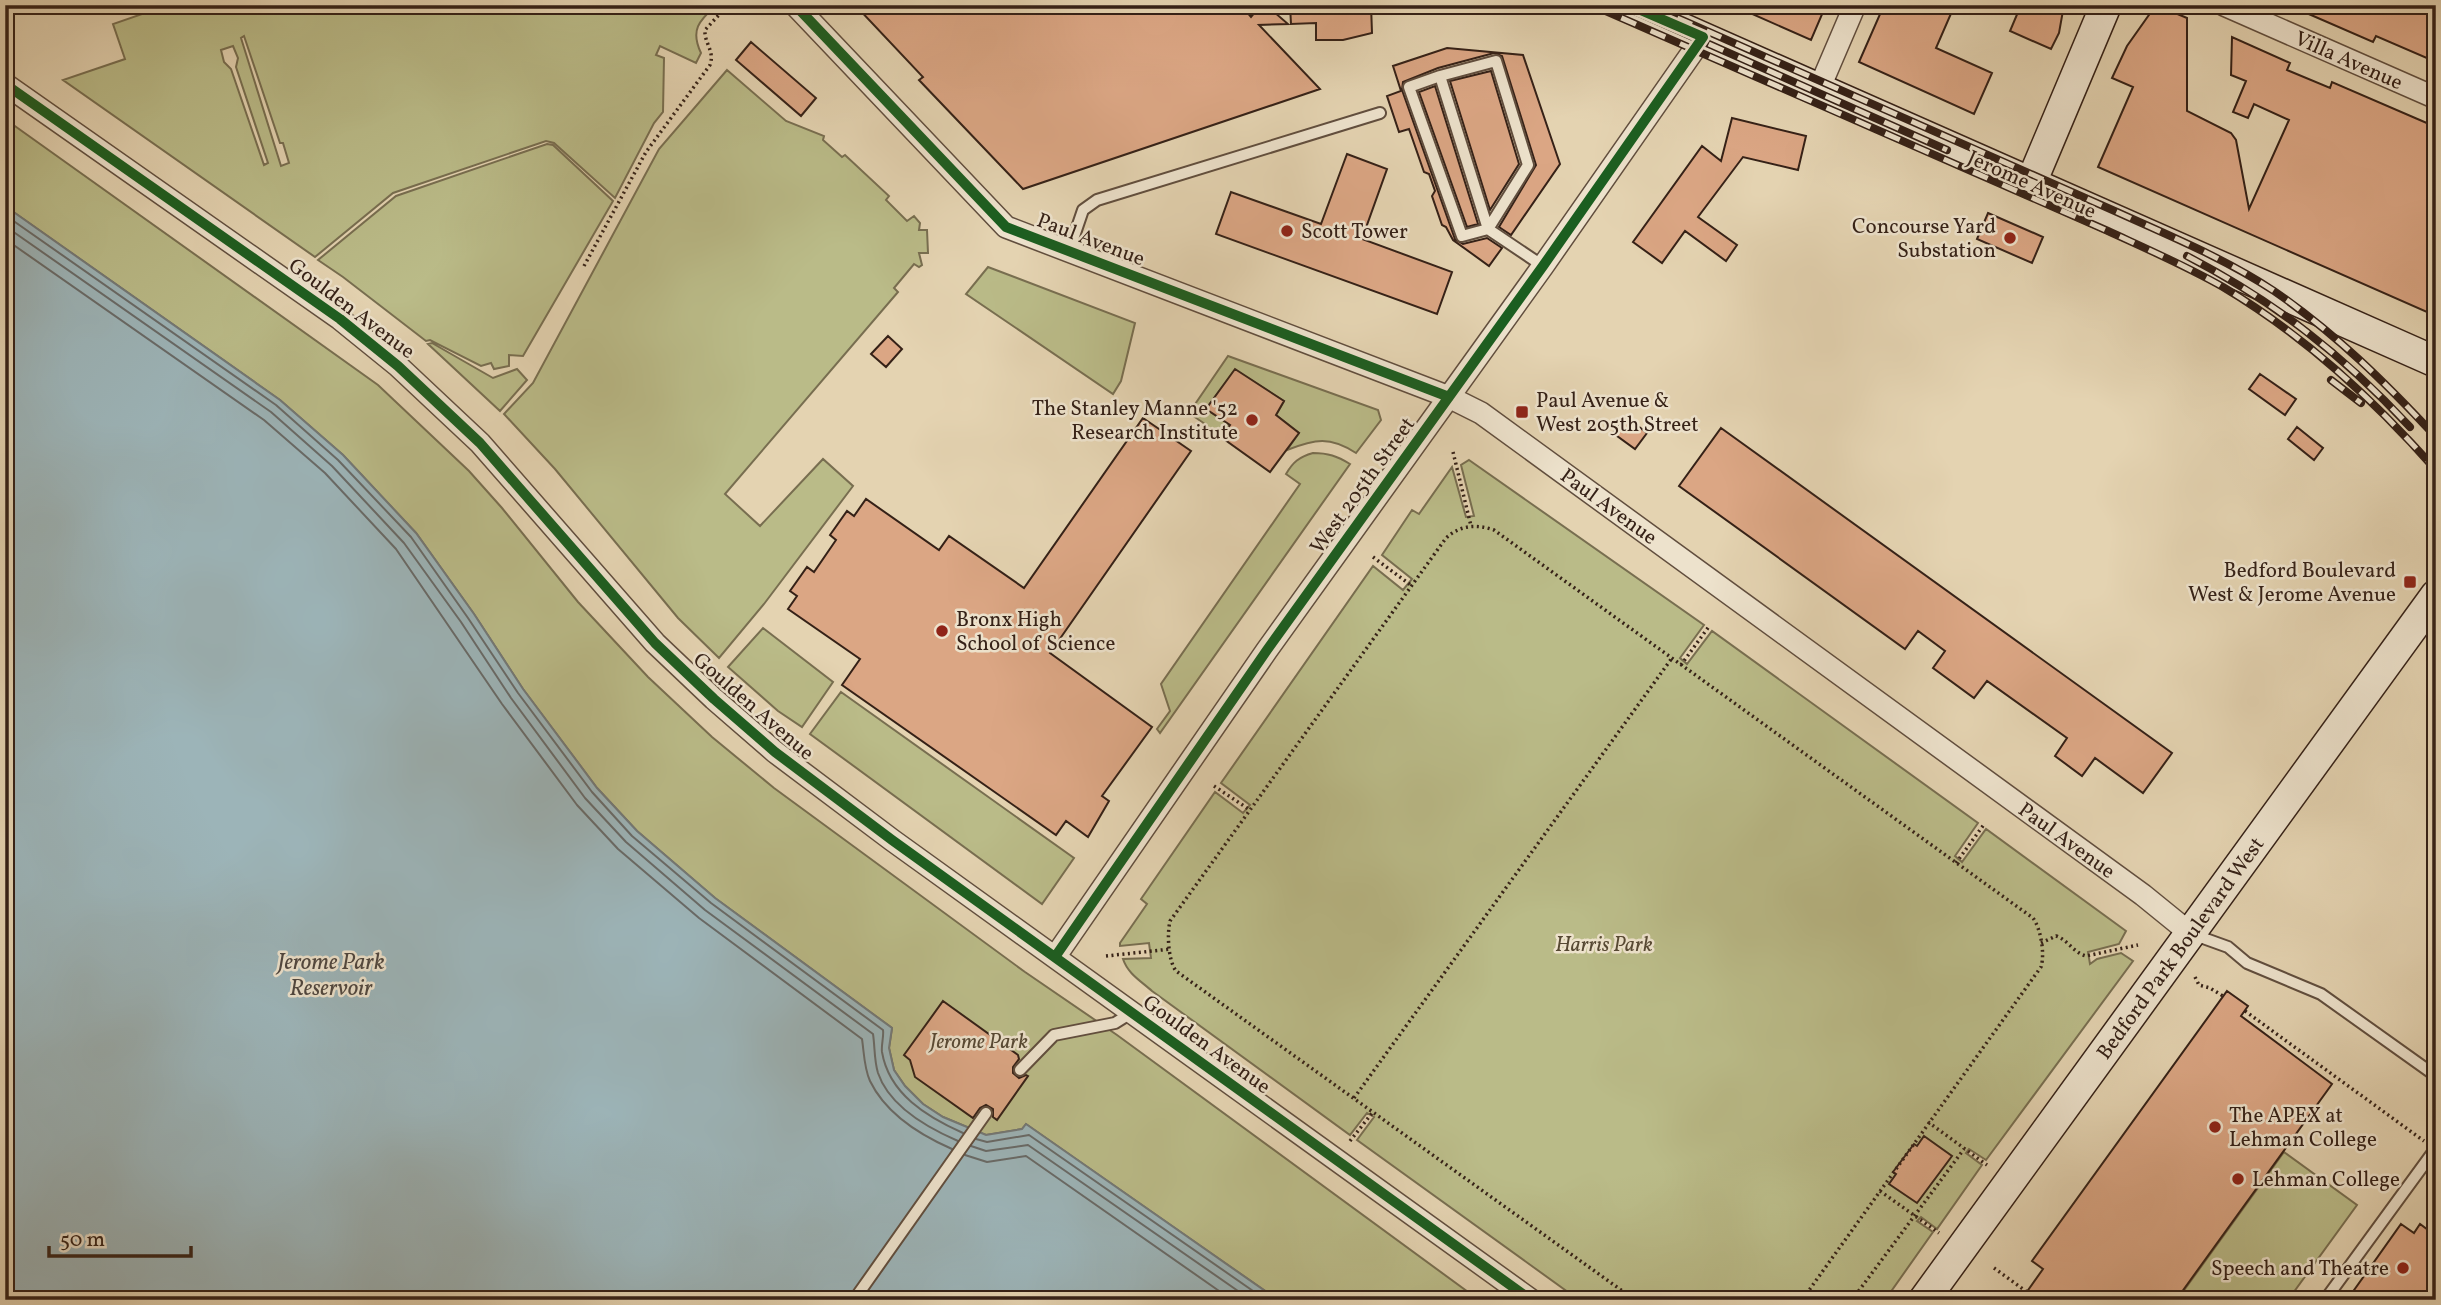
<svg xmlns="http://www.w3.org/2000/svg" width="2441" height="1305" viewBox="0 0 2441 1305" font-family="Vollkorn,serif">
	<rect width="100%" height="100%" fill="#e4d3b1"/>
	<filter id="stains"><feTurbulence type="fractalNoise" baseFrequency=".00286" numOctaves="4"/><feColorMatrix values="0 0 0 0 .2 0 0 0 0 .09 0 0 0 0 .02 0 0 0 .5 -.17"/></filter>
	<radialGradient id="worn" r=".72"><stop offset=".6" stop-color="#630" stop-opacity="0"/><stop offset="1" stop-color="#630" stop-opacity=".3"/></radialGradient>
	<path fill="#babb88" stroke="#786e50" stroke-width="2" fill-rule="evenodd" d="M168 5H716C699 21 690 30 701 53L696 63 660 46 656 55 664 58 663 112 654 123 615 198 554 143 546 141 393 193 315 257 63 80 125 59 113 24ZM244 36 280 143H283L289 163 281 166 241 38ZM233 46 238 58 236 67 268 163 264 165 231 69 224 62 221 50Z
		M727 70 786 121 824 136 823 140 842 157 845 155 889 196 886 200 907 221 914 216 920 223 919 230H927L928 253H919L922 265 919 267 914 264 894 288 898 292 725 494 760 526 823 459 853 486 764 604 719 658 678 618 555 469 504 414 533 383 659 149Z
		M5 119 378 385 469 471 502 508 578 602 648 677 712 737 774 788 1025 972 1117 1035 1479 1300H1278L1026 1124 1022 1129 986 1135 943 1117 923 1104 905 1086 894 1070 889 1048 892 1028 715 898 637 831 597 788 523 689 474 614 416 533 343 455 280 400 5 206Z
		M547 144 553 145 613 201 523 356 509 355V366L494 369 491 363 481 366 430 340 426 341 343 277 318 260 396 196Z
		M988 267 1135 323 1121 381 1113 394 966 294Z
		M432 343 493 378 517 369 527 380 500 411 428 344Z
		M1228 356 1378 410 1381 420 1356 453C1330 436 1315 439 1287 450L1299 433 1276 415 1284 401 1235 370 1206 409 1230 425 1219 439 1203 428 1205 424 1189 413Z
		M1313 453C1328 453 1337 456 1350 464L1160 733 1157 729 1170 711 1161 684 1300 484 1286 474C1293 462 1299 457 1313 453Z
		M1469 460 1704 625 1680 658 1687 664 1712 631 1978 823 1955 856 1962 862 1986 829 2126 931 2119 944 2088 952 2090 964 2097 959 2121 953 2133 961 1986 1160 1969 1149 1966 1153 1982 1165 1937 1229 1921 1217 1917 1221 1933 1232 1885 1300H1579L1357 1140 1374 1117 1367 1113 1350 1135 1152 991C1141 981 1128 974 1123 959L1151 958 1149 943 1120 946V943L1147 904 1141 899 1215 792 1243 813 1250 805 1221 783 1373 566 1403 590 1412 579 1382 555 1412 510 1419 514 1452 467 1466 517 1474 516 1461 465Z
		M763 628 833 682 802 727 778 711 728 667Z
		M841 692 1074 858 1042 904 810 734Z
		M2284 1152 2357 1205 2288 1300H2177Z"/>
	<path fill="#9cb4b8" stroke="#737978" stroke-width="2" d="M5 206 280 400 343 455 416 533 474 614 523 689 597 788 637 831 715 898 892 1028 889 1048 894 1070 905 1086 923 1104 943 1117 986 1135 1022 1129 1026 1124 1278 1300H5Z"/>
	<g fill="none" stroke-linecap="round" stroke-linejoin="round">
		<path stroke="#686a68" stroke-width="2" d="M5 215 276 405 338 460 411 537 468 618 518 693 592 792 632 836 711 903 883 1030C884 1037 881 1045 882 1052 889 1094 927 1117 963 1133
			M5 226 271 412 332 466 404 543 461 622 511 698 585 798 626 842 705 910 873 1034C875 1047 874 1060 878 1073 889 1106 928 1128 958 1141
			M5 239 264 420 325 473 396 549 502 704 577 805 618 849 699 918 862 1039C864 1052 864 1068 870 1081 886 1114 920 1135 952 1149
			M976 1139 987 1142 1029 1135 1266 1300
			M971 1146 986 1151 1028 1145 1251 1300
			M965 1155 987 1162 1026 1156 1232 1300"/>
	</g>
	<path fill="#dba684" stroke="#352117" stroke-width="2" d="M855 5H1241L1251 17 1261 5H1266L1288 24 1259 25 1320 89 1023 189 919 80 923 77Z
		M1290 5H1371L1372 33 1343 40H1316V23L1291 24Z
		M1732 5H1826L1811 40Z
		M1884 5H1944L1953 9 1936 48 1992 73 1974 114 1859 62Z
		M2021 5H2064L2059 33 2051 49 2010 31Z
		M2156 5 2187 18V111L2231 133 2236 140 2249 209 2289 120 2254 104 2248 118 2233 112 2246 81 2231 75 2232 37 2290 63 2287 70 2330 88 2332 82 2436 127V316L2098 167 2133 87 2112 78 2127 46Z
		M2288 5H2436V62L2376 36 2373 42Z
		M751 42 816 98 801 116 736 60Z
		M1447 48 1523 55 1560 164 1511 235 1499 227 1536 165 1502 56 1494 53 1438 68 1403 82 1402 90 1455 239 1463 244 1487 238 1502 248 1489 266 1453 240 1446 227 1442 225 1432 196 1435 191 1429 174 1424 172 1409 129 1399 132 1387 96 1401 91 1393 66Z
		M1491 71 1519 164 1490 210 1450 81Z
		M1435 86 1478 224 1467 227 1419 92Z
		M1732 118 1806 136 1798 170 1743 157 1698 217 1737 245 1726 261 1685 231 1662 263 1633 242 1702 146 1721 161Z
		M1347 154 1387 169 1362 239 1452 272 1437 314 1216 234 1231 192 1321 224Z
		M1988 213 2043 237 2032 263 1977 239Z
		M888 336 902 349 886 367 871 354Z
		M1235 369 1284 401 1276 415 1299 433 1270 472 1221 437 1230 425 1206 409Z
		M2260 374 2296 399 2285 415 2249 389Z
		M1626 417 1647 433 1635 449 1613 433Z
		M1143 418 1191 451 1050 653 1152 727 1102 796 1109 801 1088 837 1066 821 1056 835 842 685 860 659 788 609 797 596 790 591 807 567 814 572 836 540 830 535 847 511 854 516 866 499 939 550 949 536 1024 588Z
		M2297 427 2323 448 2314 460 2288 439Z
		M1721 428 2172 753 2143 793 2095 758 2082 776 2055 756 2067 738 1987 681 1974 698 1933 668 1945 651 1918 631 1905 649 1679 486Z
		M2227 991 2248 1006 2241 1016 2332 1084 2176 1300H2021L2043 1269 2032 1261Z
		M943 1001 1018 1055 1019 1059 1013 1067V1073L1019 1078 1026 1075 1028 1076 997 1120 993 1117V1109L986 1105 980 1108 973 1118 915 1077 910 1060 904 1055Z
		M1924 1136 1952 1156 1917 1203 1889 1184 1896 1174 1893 1172 1914 1144 1917 1146Z
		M2401 1224 2414 1233 2420 1224 2436 1236V1300H2347Z"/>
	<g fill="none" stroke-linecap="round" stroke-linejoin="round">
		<g stroke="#614e3e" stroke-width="14">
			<path id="lane" d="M1440 76 1496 61 1528 165 1488 229 1462 236 1409 87 1440 76 1488 229 1543 266
				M1069 251 1083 210 1097 200 1380 113
				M2192 934 2228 947 2247 963 2321 994 2436 1076
				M1020 1070 1054 1035 1115 1023 1131 1013
				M854 1300 986 1113
				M2325 1300 2436 1148"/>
		</g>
		<g stroke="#614e3e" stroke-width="24">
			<path id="street" d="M795 5 1006 227 1449 397 1481 413 2143 895 2191 934
				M2224 5 2436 98
				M5 84 340 319 398 366 480 443 655 643 714 699 775 752 892 840 1531 1300
				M1819 89 1855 5
				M1055 957 1267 650 1543 266 1703 37"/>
		</g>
		<g stroke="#352117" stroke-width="33">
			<path id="secondary" d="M1629 5 2436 362
				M2031 183 2106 5
				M1924 1300 2436 595"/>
		</g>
		<path stroke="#352117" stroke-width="3.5" stroke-dasharray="2 3.5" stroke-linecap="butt" d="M584 266 646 152 710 65C715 51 704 43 705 30L728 5
			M1453 452 1471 526
			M1373 557 1412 586
			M1681 665 1710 625
			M1214 786 1250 810
			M1956 863 1985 823
			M2041 943 2056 936C2068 940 2074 953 2086 956L2138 945
			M1106 956 1171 949
			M2195 977 2199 985 2210 988 2223 996
			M2245 1011 2424 1141
			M1354 1098 1672 658
			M1928 1122 1987 1165
			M1350 1141 1373 1112
			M1880 1191 1939 1233
			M1994 1268 2027 1292
			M1635 1300 1176 971C1168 960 1167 934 1170 921L1446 538C1460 525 1477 524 1494 530L2033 918C2041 929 2045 954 2041 967L1802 1300
			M1852 1300 1964 1149"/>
		<use href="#lane" stroke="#ede2cc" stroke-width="10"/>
		<use href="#street" stroke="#ede2cc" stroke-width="21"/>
		<use href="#secondary" stroke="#ede2cc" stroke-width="30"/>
		<g stroke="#352117" stroke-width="8">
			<path id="rail" d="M1592 5 2108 231C2147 249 2186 266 2223 287 2305 336 2373 399 2436 470
				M1621 5 1947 150
				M1648 5 2117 212C2170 236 2226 259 2274 291 2335 333 2386 383 2436 437
				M2187 256C2275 302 2342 354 2410 427
				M2331 380 2361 403"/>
		</g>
		<use href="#rail" stroke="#ede2cc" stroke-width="5" stroke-dasharray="16" stroke-linecap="butt"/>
		<g stroke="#ede2cc" stroke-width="15">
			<path id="cycleway" d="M795 5 1006 227 1449 397
				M5 84 340 319 398 366 480 443 655 643 714 699 775 752 892 840 1531 1300
				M1055 957 1267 650 1543 266 1703 37 1629 5"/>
		</g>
		<use href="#cycleway" stroke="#1b5e20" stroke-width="10"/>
	</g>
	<g fill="#8f2418" stroke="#ede2cc" stroke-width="2.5">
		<circle cx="1287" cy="231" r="7"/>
		<circle cx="2010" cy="238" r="7"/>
		<rect x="1515" y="405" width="14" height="14" rx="3.5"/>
		<circle cx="1252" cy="420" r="7"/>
		<rect x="2403" y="575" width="14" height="14" rx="3.5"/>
		<circle cx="942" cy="631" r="7"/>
		<circle cx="2215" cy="1127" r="7"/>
		<circle cx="2238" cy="1179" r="7"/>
		<circle cx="2403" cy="1268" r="7"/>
	</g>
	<g text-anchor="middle" stroke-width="5" stroke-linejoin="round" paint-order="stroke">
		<g font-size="21" fill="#352117" stroke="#ede2cc">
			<text transform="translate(2349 60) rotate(24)" y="7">Villa Avenue</text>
			<text transform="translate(2032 184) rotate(24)" y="7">Jerome Avenue</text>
			<text transform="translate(1091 239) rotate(21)" y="7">Paul Avenue</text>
			<text transform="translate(352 308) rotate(37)" y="7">Goulden Avenue</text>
			<text transform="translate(1362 485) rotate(-54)" y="7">West 205th Street</text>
			<text transform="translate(1609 506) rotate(36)" y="7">Paul Avenue</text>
			<text transform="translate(754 706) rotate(41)" y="7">Goulden Avenue</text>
			<text transform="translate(2067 840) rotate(36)" y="7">Paul Avenue</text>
			<text transform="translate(2180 948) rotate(-54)" y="7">Bedford Park Boulevard West</text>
			<text transform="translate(1207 1044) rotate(36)" y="7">Goulden Avenue</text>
		</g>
		<g font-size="21" fill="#352117" stroke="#ede2cc" text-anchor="start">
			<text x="1996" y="233" text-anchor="end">Concourse Yard<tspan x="1996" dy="24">Substation</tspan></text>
			<text x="1301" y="238">Scott Tower</text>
			<text x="1536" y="407">Paul Avenue &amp;<tspan x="1536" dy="24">West 205th Street</tspan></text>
			<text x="1238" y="415" text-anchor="end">The Stanley Manne '52<tspan x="1238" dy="24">Research Institute</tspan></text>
			<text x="2396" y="577" text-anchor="end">Bedford Boulevard<tspan x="2396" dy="24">West &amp; Jerome Avenue</tspan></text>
			<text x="956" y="626">Bronx High<tspan x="956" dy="24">School of Science</tspan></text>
			<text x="2229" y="1122">The APEX at<tspan x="2229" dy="24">Lehman College</tspan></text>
			<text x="2252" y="1186">Lehman College</text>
			<text x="2389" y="1275" text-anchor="end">Speech and Theatre</text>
		</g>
		<g font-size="21" font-style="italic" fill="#564833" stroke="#ede2cc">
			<text x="1604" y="951">Harris Park</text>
			<text x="979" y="1048">Jerome Park</text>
		</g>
		<g font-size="23" font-style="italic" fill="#4f463f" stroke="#ede2cc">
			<text x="331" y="969">Jerome Park<tspan x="331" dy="26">Reservoir</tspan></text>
		</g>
	</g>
	<rect width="2441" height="1305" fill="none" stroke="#e4d3b1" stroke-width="28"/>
	<rect x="7" y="7" width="2427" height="1291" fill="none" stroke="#352117" stroke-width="3.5"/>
	<rect x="14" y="14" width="2413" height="1277" fill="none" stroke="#352117" stroke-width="2"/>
	<path d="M49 1246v10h142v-10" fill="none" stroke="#352117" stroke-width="3.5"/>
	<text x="60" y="1246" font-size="21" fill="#352117" stroke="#ede2cc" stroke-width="5" paint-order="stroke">50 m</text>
	<rect width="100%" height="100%" filter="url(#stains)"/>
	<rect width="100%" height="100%" fill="url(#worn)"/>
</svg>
